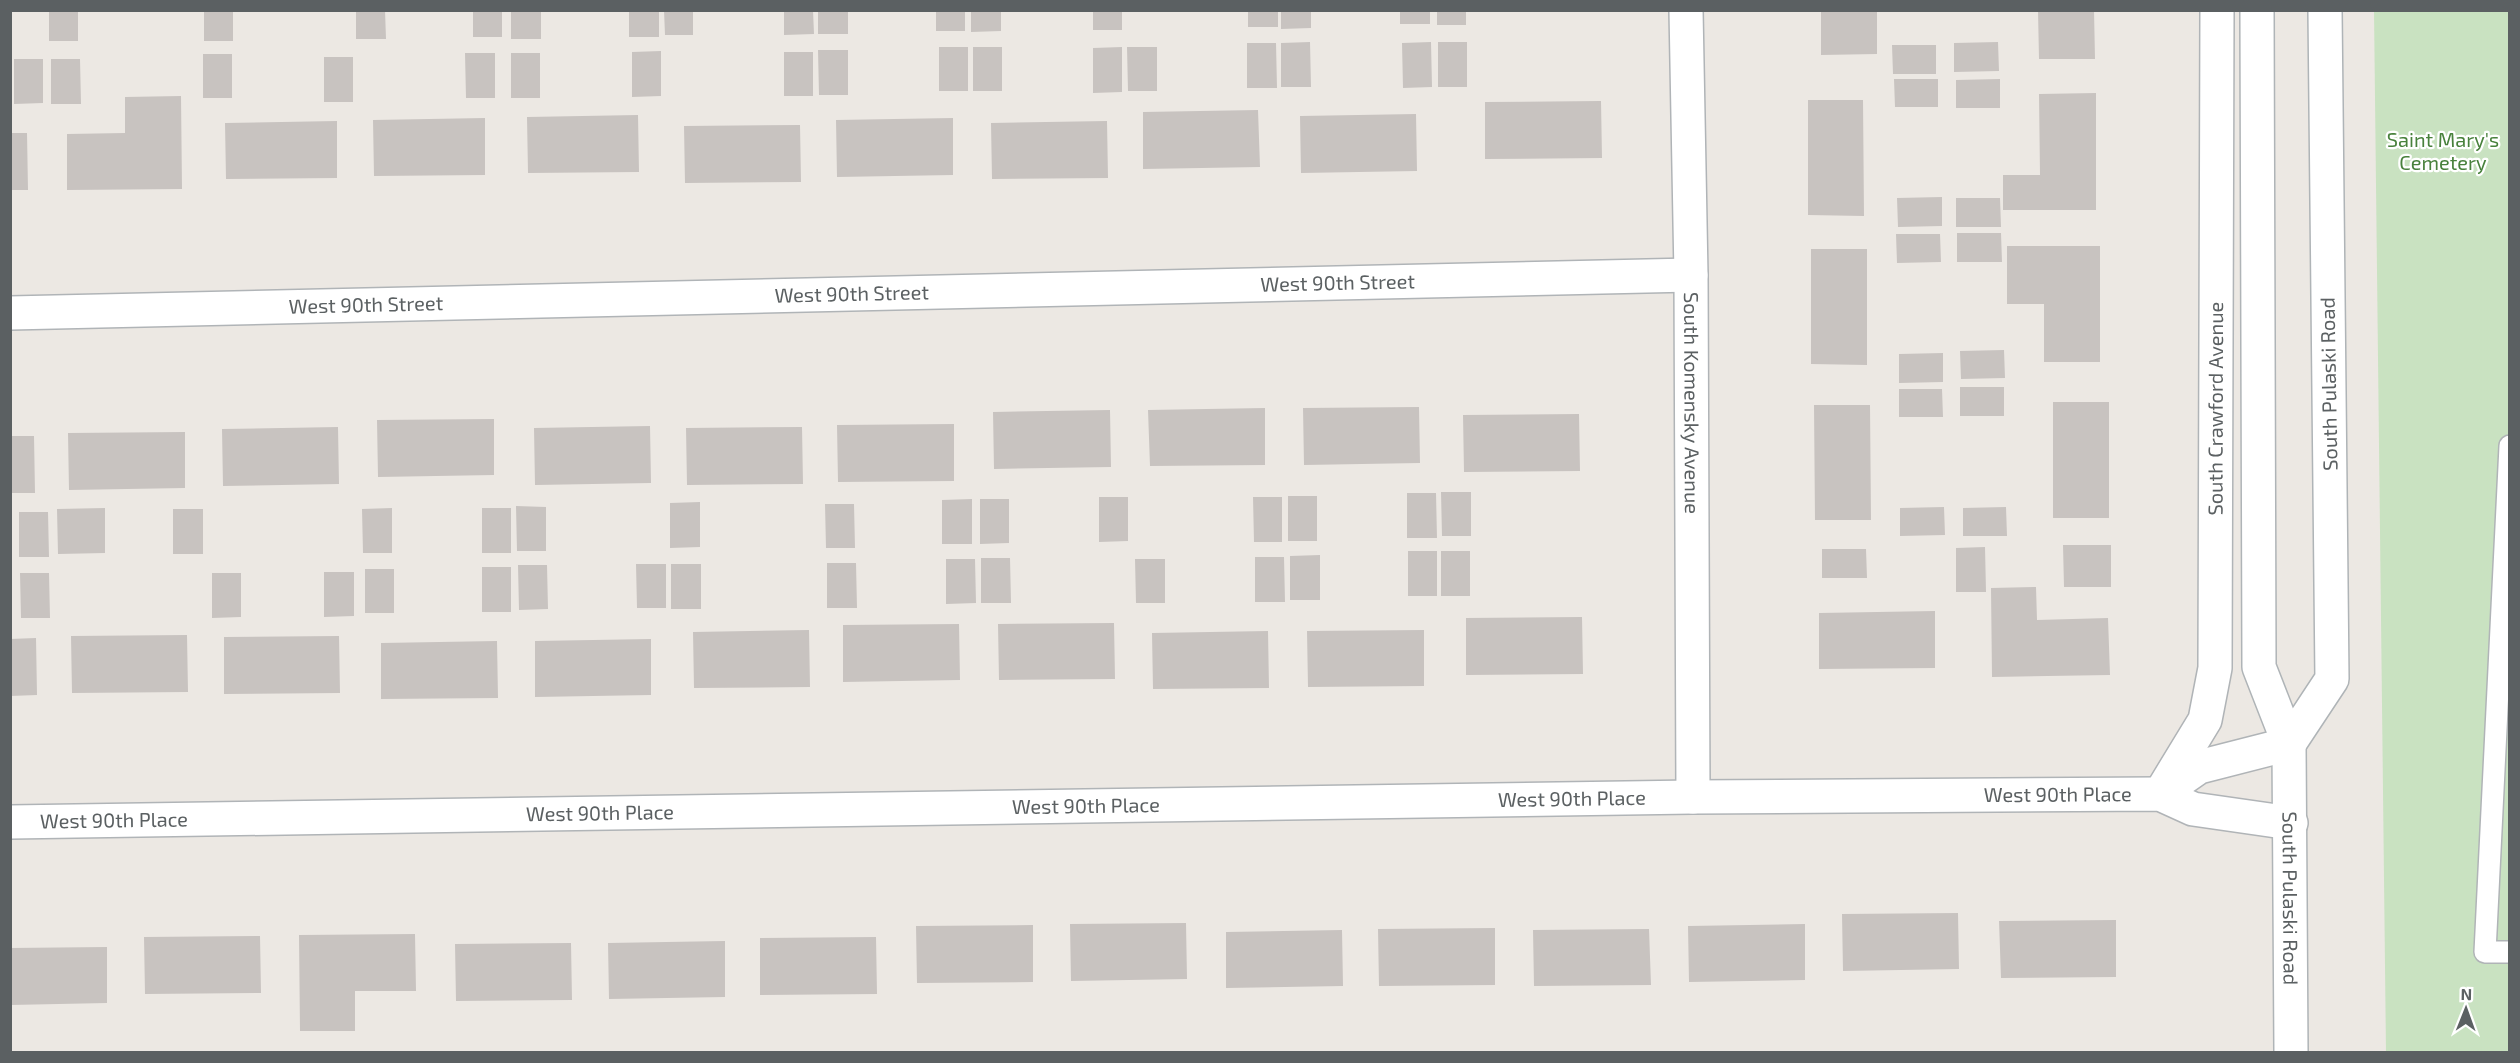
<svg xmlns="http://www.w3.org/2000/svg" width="2520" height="1063" viewBox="0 0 2520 1063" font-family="'Exo 2',sans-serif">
	<rect width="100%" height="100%" fill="#ece8e3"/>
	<path fill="#c9e2c1" d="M2374 11H2509V1052H2386Z"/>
	<path fill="#c8c3c0" d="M49 10H78V41H49Z
		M204 10H233V41H204Z
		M356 10H385L386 39H356Z
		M473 10H502V37H473Z
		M511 10H541V39H511Z
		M629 10H659V37H629Z
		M664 10H693V35H665Z
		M784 10H813L814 34 784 35Z
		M818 10H848V34H818Z
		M936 10H965V31H936Z
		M971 10H1001V31L971 32Z
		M1093 10H1122V30H1093Z
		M1248 10H1278V27H1248Z
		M1281 10H1311V28L1281 29Z
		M1400 10H1430V24H1400Z
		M1437 10H1466V25H1437Z
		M1821 10H1877V54L1821 55Z
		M2038 10H2094L2095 59H2039Z
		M1310 42 1311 87H1281V43Z
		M1431 42 1432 87 1403 88 1402 43Z
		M1438 42H1467V87H1438Z
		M1998 42 1999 71 1954 72V43Z
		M1247 43H1276L1277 88H1247Z
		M1892 45H1936V74H1893Z
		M939 47H968V91H939Z
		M973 47H1002V91H973Z
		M1122 47V92L1093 93V48Z
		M1127 47H1157V91H1128Z
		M818 50H848V95H819Z
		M661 51V96L632 97V52Z
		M784 52H813V96H784Z
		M465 53H495V98H466Z
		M511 53H540V98H511Z
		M203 54H232V98H203Z
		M324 57H353V102H324Z
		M14 59H43V103L14 104Z
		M51 59H80L81 104H51Z
		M1894 79H1938V107H1895Z
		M2000 79V108H1956V80Z
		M2096 93V210H2003V175H2040L2039 94Z
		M181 96 182 189 67 190V134L125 133V97Z
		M1808 100H1863L1864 216 1808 215Z
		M1601 101 1602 158 1485 159V102Z
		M1258 110 1260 167 1143 169V112Z
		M1416 114 1417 171 1301 173 1300 116Z
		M638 115 639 172 528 173 527 117Z
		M485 118V175L374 176 373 120Z
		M953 118V175L837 177 836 120Z
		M337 121V178L226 179 225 123Z
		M1107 121 1108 178 992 179 991 123Z
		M800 125 801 182 685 183 684 126Z
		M10 133H27L28 190H10Z
		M1942 197V226L1898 227 1897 198Z
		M1956 198H2000L2001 227H1956Z
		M1957 233H2001L2002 262H1957Z
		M1896 234H1940L1941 262 1897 263Z
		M2007 246H2100V362H2044V304H2007Z
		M1811 249H1867V365L1811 364Z
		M2004 350 2005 378 1961 379 1960 351Z
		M1943 353V382L1899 383V354Z
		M1960 387H2004V416H1960Z
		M1899 389H1942L1943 417H1899Z
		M2053 402H2109V518H2053Z
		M1814 405H1870L1871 520H1815Z
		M1419 407 1420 463 1304 465 1303 408Z
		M1265 408V465L1150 466 1148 410Z
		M1110 410 1111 467 994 469 993 412Z
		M1579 414 1580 471 1464 472 1463 415Z
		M494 419V475L378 477 377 420Z
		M954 424V481L838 482 837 425Z
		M650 426 651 483 535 485 534 428Z
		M338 427 339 484 223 486 222 429Z
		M802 427 803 484 687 485 686 428Z
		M185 432V488L69 490 68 433Z
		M10 436H34L35 493H10Z
		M1441 492H1471V536H1442Z
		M1407 493H1436L1437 538H1407Z
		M1288 496H1317V541H1288Z
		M1099 497H1128V541L1099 542Z
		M1253 497H1282V542H1254Z
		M972 499V544H942V500Z
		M980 499H1009V543L980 544Z
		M700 502V547L670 548V503Z
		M825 504H854L855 548H826Z
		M516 506 546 507V551H517Z
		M1944 507 1945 535 1900 536V508Z
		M2006 507 2007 536H1963V508Z
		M105 508V553L58 554 57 509Z
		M392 508V553H363L362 509Z
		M482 508H511V553H482Z
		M173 509H203V554H173Z
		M19 512H48L49 557H19Z
		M2063 545H2111V587H2064Z
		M1985 547 1986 592H1956V548Z
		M1822 549H1866L1867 578H1822Z
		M1408 551H1437V596H1408Z
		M1441 551H1470V596H1441Z
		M1320 555V600H1290V556Z
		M1255 557H1284L1285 602H1255Z
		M981 558H1010L1011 603H981Z
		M946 559H975L976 603 946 604Z
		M1135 559H1165V603H1136Z
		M827 563H856L857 608H827Z
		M636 564H666V608H637Z
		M671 564H701V609H671Z
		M518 565H547L548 609 519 610Z
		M482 567H511V612H482Z
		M365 569H394V613H365Z
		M324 572H354V616L324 617Z
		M20 573H49L50 618H21Z
		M212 573H241V617L212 618Z
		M2036 587 2037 620 2108 618 2110 675 1992 677 1991 588Z
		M1935 611V668L1819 669V613Z
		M1582 617 1583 674 1466 675V618Z
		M1114 623 1115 679 999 680 998 624Z
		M959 624 960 680 843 682V625Z
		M809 630 810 687 694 688 693 632Z
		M1424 630V686L1308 687 1307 631Z
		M1268 631 1269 688 1153 689 1152 633Z
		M187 635 188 692 72 693 71 636Z
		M339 636 340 693 224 694V637Z
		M36 638 37 695 10 696V639Z
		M651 639V695L535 697V641Z
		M497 641 498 698 381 699V643Z
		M1958 913 1959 969 1843 971 1842 914Z
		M2116 920V977L2001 978 1999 921Z
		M1186 923 1187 979 1071 981 1070 924Z
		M1805 924V980L1689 982 1688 926Z
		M1033 925V982L917 983 916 926Z
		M1495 928V985L1379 986 1378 929Z
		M1649 929 1651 985 1534 986 1533 930Z
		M1342 930 1343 986 1226 988V932Z
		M415 934 416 991H355V1031H300L299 935Z
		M260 936 261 993 145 994 144 937Z
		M876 937 877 994 760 995V938Z
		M725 941V997L609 999 608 943Z
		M571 943 572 1000 456 1001 455 944Z
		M107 947V1003L10 1005V948Z"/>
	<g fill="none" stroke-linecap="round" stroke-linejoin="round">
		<g stroke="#b0b4b7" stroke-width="24">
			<path id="lane" d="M2510 446 2485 952H2510"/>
		</g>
		<g stroke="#b0b4b7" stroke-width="36">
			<g id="street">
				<path id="s1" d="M1686 10 1691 275 1693 797"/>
				<path id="s2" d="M10 313 1691 275"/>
				<path d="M2166 790 2199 767 2289 744"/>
				<path id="s3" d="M2160 794 2205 720 2215 668 2217 10"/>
				<path id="s4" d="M10 822 1693 797 2160 794 2193 809 2291 823"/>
			</g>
		</g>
		<g stroke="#afb4b7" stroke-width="36">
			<g id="secondary">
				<path id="s5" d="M2257 10 2259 667 2289 744 2291 1052"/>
				<path d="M2289 744 2332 679 2325 10"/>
			</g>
		</g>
		<use href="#lane" stroke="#fff" stroke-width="21"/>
		<use href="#street" stroke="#fff" stroke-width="33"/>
		<use href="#secondary" stroke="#fff" stroke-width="33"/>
	</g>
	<g text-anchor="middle" stroke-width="4.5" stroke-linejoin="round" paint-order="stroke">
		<g font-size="20" fill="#48813c" stroke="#fff">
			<text x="2443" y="147">Saint Mary's<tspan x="2443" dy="23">Cemetery</tspan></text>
		</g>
		<g font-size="20" fill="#5b6062" stroke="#fff">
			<text dy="7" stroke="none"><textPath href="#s2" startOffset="1328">West 90th Street</textPath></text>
			<text dy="7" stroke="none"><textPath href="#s2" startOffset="842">West 90th Street</textPath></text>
			<text dy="7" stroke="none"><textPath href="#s2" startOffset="356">West 90th Street</textPath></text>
			<text transform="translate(2329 384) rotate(-91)" y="7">South Pulaski Road</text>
			<text dy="7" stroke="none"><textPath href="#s1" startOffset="393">South Komensky Avenue</textPath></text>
			<text dy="7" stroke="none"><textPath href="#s3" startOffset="399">South Crawford Avenue</textPath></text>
			<text dy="7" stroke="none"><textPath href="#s4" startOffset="2048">West 90th Place</textPath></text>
			<text dy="7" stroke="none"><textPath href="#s4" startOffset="1562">West 90th Place</textPath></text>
			<text dy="7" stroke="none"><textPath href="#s4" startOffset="1076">West 90th Place</textPath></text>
			<text dy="7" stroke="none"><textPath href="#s4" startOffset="590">West 90th Place</textPath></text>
			<text dy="7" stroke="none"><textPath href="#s4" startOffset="104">West 90th Place</textPath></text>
			<text dy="7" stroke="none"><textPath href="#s5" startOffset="894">South Pulaski Road</textPath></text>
		</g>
	</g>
	<rect width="2520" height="1063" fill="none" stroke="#5b6062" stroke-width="24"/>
	<g transform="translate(2466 1009) rotate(1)" stroke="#ffffff" stroke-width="4.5" paint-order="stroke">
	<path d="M0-4.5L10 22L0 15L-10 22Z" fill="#5b6062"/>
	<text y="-9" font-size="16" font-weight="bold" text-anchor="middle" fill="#5b6062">N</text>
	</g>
</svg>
